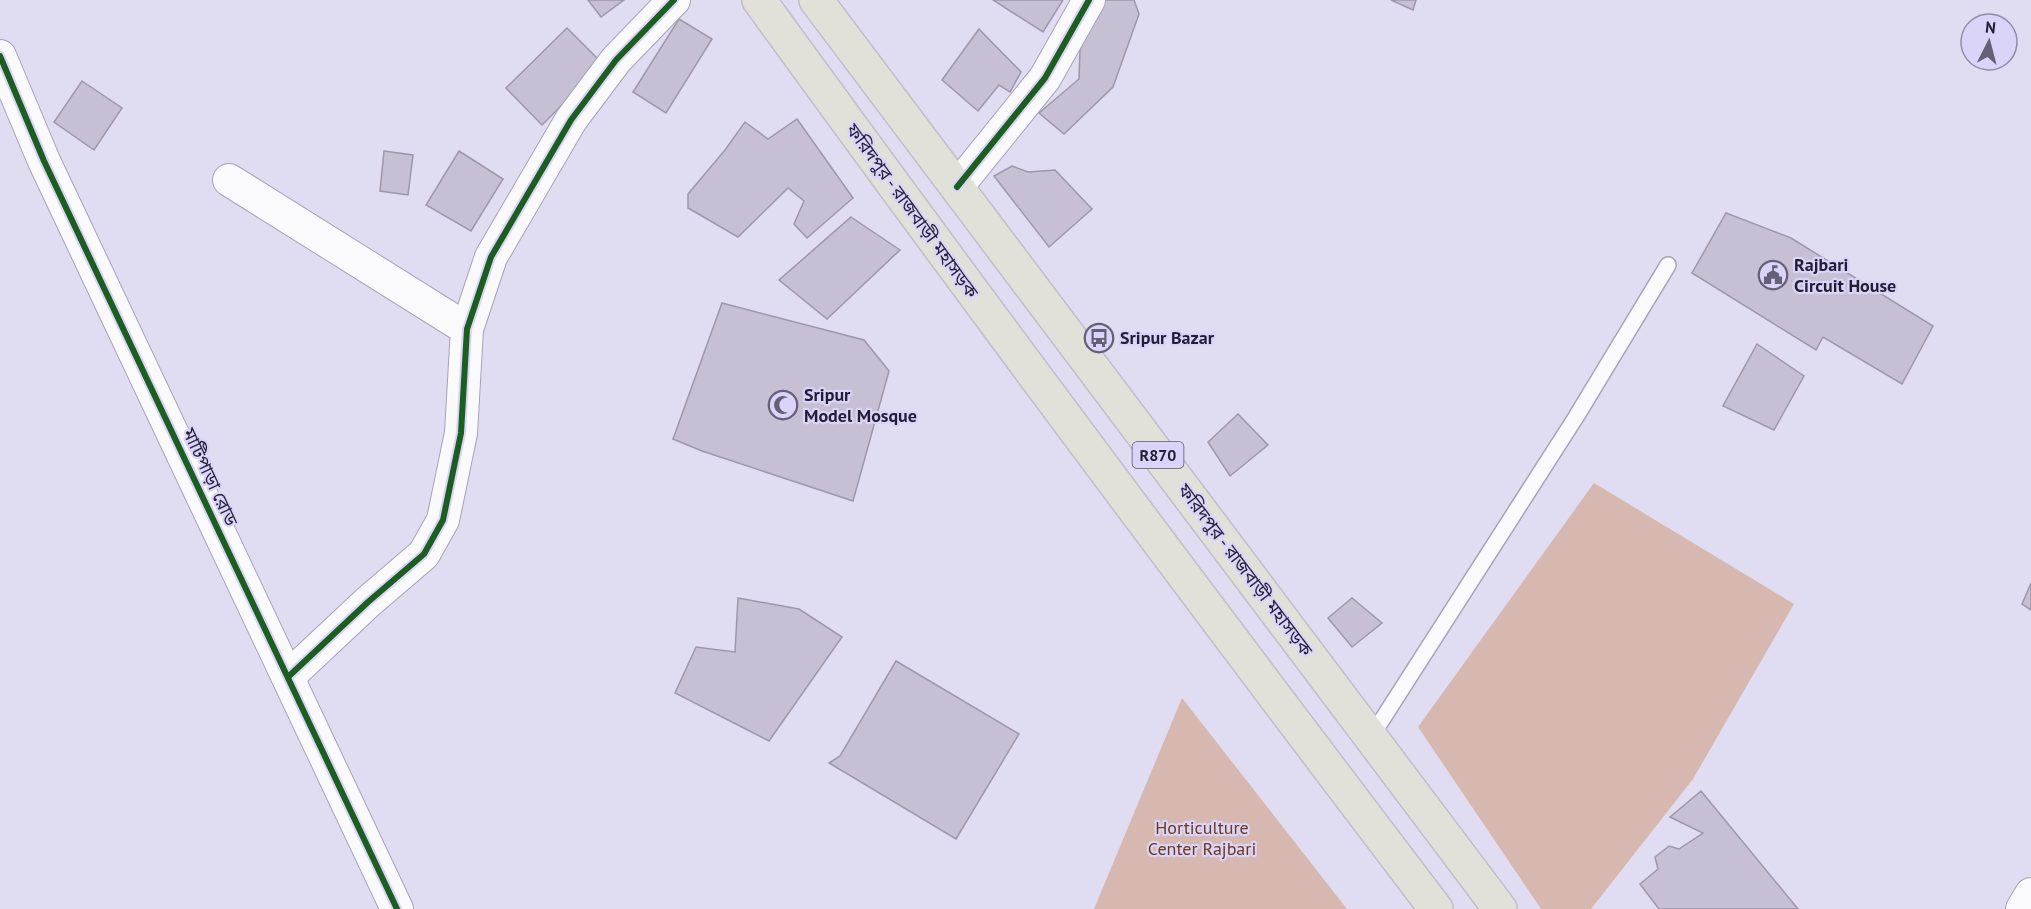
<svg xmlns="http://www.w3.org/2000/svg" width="2031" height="909" viewBox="0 0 2031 909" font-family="'PT Sans','Noto Sans Bengali',sans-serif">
	<rect width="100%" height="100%" fill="#e0dcf1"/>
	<path fill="#d6b8b1" d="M1594 483 1794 604 1693 779 1591 909H1541L1418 727Z
		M1182 698 1347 909H1094Z"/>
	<path fill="#c7bfd3" stroke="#9e97aa" stroke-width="1.5" d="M588 0H624L601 17Z
		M993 0H1063L1043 32Z
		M1098 0H1134L1139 14 1113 87 1064 134 1039 113 1079 79 1080 50Z
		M1391 0H1416L1413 10Z
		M679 19 712 39 666 113 633 92Z
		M567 28 603 64 542 125 506 88Z
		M979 29 1021 72 1010 92 999 85 978 111 942 80Z
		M82 81 122 108 94 150 54 122Z
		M797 119 853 198 807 238 794 224 804 201 788 188 738 237 688 208V194L725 150 745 122 768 139Z
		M384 151 413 155 408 195 380 191Z
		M459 151 503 179 471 231 426 205Z
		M1012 166 1028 172 1055 170 1092 209 1049 247 994 176Z
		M1726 213 1791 238 1933 326 1902 384 1823 337 1816 350 1692 273Z
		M851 217 900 250 827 319 779 280Z
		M722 303 864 340 889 371 853 501 702 451 673 439Z
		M1757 344 1804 376 1774 430 1723 406Z
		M1238 414 1268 445 1230 476 1208 442Z
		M2031 583V610L2022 604Z
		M738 598 799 609 842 637 769 741 675 693 696 647 735 652Z
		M1352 598 1382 623 1352 647 1328 618Z
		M896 661 1019 734 956 839 829 763 840 756Z
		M1701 791 1798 909H1659L1640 884 1658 869 1655 857 1669 846 1679 849 1703 833 1670 817Z"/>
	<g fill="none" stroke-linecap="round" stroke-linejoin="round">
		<g stroke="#a7a3b7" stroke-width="18">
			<path id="service" d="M1371 737 1576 417 1668 265"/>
		</g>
		<g stroke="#a7a3b7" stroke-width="34">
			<path id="minor" d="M0 56 44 161 397 909
				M229 180 467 329
				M957 187 1045 78 1089 0
				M288 677 368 602 424 554 443 520 461 433 467 329 491 257 571 120 616 60 674 0
				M2022 909 2031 894"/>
		</g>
		<g stroke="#c0bdca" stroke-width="36">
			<path id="primary" d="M759 0C981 306 1207 608 1436 909
				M816 0 1500 909"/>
		</g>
		<use href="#service" stroke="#fafafd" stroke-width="15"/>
		<use href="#minor" stroke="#fafafd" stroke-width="32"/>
		<use href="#primary" stroke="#e1e1da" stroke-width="33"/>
		<g stroke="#dad4f9" stroke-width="10">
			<path id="cycleway" d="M0 56 44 161 397 909
				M957 187 1045 78 1089 0
				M288 677 368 602 424 554 443 520 461 433 467 329 491 257 571 120 616 60 674 0"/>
		</g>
		<use href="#cycleway" stroke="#1b5e20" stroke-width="6"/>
	</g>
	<defs>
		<g id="civic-ring" transform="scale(1.5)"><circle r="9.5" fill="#dad4f9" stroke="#656077" stroke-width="1.5"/><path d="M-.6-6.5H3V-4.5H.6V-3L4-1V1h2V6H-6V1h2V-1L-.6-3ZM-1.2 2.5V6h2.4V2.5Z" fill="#656077"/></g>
		<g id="bus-ring" transform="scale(1.5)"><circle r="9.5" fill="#dad4f9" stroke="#656077" stroke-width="1.5"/><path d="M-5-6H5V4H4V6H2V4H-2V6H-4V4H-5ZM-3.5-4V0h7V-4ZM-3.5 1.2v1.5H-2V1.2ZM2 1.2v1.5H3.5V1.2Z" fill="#656077"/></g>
		<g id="mosque-ring" transform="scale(1.5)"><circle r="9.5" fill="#dad4f9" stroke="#656077" stroke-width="1.5"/><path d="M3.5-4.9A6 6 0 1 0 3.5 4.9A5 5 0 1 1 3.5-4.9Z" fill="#656077"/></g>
	</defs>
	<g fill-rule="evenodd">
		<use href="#civic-ring" x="1773" y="275"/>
		<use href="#bus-ring" x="1099" y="338"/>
		<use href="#mosque-ring" x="783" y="405"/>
	</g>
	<g text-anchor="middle" stroke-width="4.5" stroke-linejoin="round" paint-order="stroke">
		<rect fill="#dad4f9" stroke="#5a5570" stroke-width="1.5" x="1132.5" y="442" width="51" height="26" rx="4.5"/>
		<g font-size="16" font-weight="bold" fill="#231e35">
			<text x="1158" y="461">R870</text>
		</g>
		<g font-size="18" fill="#231e35" stroke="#dad4f9">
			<text transform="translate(912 211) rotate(54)" y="6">ফরিদপুর - রাজবাড়ী মহাসড়ক</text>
			<text transform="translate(210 477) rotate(65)" y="6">মাটিপাড়া রোড</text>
			<text transform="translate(1245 570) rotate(53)" y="6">ফরিদপুর - রাজবাড়ী মহাসড়ক</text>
		</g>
		<g font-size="18" font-weight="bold" fill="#231e35" stroke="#dad4f9" text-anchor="start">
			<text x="1794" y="271">Rajbari<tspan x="1794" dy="21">Circuit House</tspan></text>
			<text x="1120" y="344">Sripur Bazar</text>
			<text x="804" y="401">Sripur<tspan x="804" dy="21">Model Mosque</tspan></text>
		</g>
		<g font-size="18" fill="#6c3815" stroke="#dad4f9">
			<text x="1202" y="834">Horticulture<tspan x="1202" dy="21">Center Rajbari</tspan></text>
		</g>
	</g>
	<g transform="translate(1989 42) rotate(6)"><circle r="28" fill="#dad4f9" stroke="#918bab" stroke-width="1.5"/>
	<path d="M0-4.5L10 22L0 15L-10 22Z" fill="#656077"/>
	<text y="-9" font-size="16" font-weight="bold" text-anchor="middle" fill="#231e35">N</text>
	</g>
</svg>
